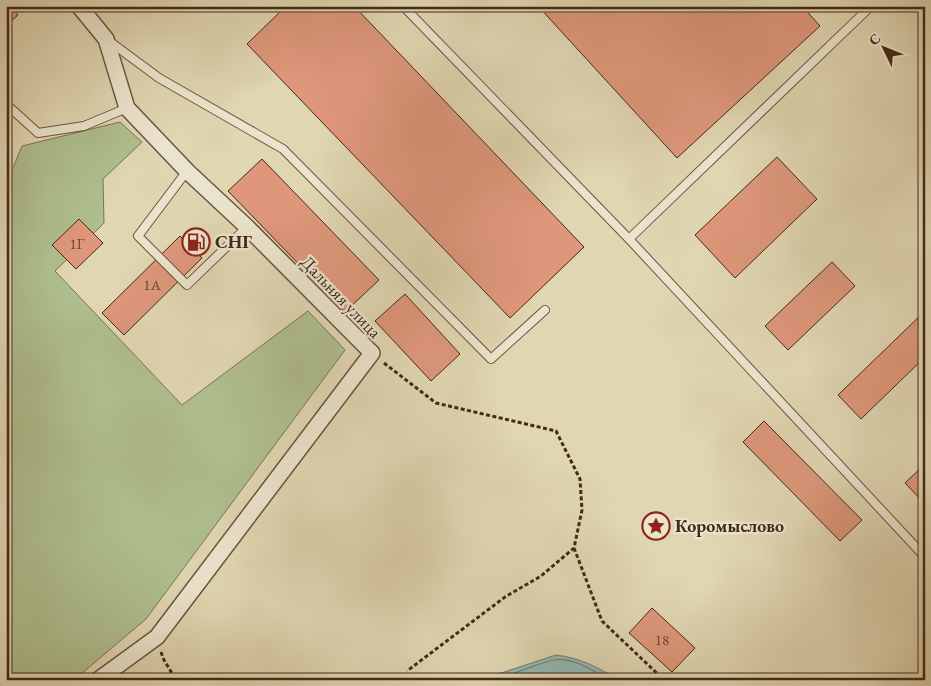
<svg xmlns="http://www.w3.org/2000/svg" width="931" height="686" viewBox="0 0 931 686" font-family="'EB Garamond',serif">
	<rect width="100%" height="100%" fill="#e0d6b2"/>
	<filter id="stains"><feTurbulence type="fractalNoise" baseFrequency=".004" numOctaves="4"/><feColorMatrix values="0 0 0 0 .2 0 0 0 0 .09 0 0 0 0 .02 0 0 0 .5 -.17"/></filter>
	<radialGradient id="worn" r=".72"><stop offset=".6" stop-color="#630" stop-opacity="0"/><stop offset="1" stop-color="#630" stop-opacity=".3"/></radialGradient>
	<path fill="#afbe8e" stroke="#7a7353" d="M120 122 142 142 103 179 104 223 55 271 182 405 308 311 345 350 146 619 74 680H6V185L22 146Z"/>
	<path fill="#94b8b2" stroke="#747e74" d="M556 655C580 658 598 667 618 680H570L560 676 543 680H485L492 676Z"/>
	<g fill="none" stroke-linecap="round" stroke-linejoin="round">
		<path stroke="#6c7065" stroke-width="1" d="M495 680C514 674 536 664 555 660 573 657 594 671 609 680"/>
		<path stroke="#94b8b2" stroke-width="31" d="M542 680 555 676 568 680"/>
	</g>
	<path fill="#de977b" stroke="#452818" d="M6 6H10L18 15 6 26Z
		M286 6H354L584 247 510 318 247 44Z
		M538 6H802L820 26 677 158Z
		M777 157 817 199 735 278 695 235Z
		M262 159 379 280 345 312 228 191Z
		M79 219 103 243 76 269 52 245Z
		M180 236 202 258 124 335 102 313Z
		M832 262 855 286 788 350 765 326Z
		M405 294 460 354 431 381 375 321Z
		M925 311V357L861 419 838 395Z
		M764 421 862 520 840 541 743 442Z
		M925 464V504L905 483Z
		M652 608 695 648 672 672 629 633Z"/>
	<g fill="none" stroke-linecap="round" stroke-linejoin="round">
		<g stroke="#6c543e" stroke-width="10">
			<path id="service" d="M403 6 629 239 925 557
				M109 41 159 78 283 149 491 359 545 310
				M6 104 38 133 84 126 127 108
				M187 171 138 236 187 285 247 227
				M629 239 871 6"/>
		</g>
		<g stroke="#6c543e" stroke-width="18">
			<path id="minor" d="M79 6 106 39 127 108 187 171 247 227 372 353 157 637 98 680"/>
		</g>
		<path stroke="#452818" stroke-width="3" stroke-dasharray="4 2.5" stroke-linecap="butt" d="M384 363 436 403 556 431 580 479 582 510 574 548 541 576 505 597 407 671
			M574 548 602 621 664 680
			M161 652 164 660 176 680"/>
		<use href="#service" stroke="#ebe4cd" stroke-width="8"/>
		<use href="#minor" stroke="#ebe4cd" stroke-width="15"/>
	</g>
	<defs>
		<g id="fuel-ring" transform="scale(1.4375)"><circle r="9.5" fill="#ebe4cd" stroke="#8f2418" stroke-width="1.5"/><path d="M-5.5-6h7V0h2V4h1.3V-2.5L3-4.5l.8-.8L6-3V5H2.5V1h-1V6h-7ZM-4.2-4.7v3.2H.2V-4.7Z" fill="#8f2418"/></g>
		<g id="sight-ring" transform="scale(1.4375)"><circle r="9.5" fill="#ebe4cd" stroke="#8f2418" stroke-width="1.5"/><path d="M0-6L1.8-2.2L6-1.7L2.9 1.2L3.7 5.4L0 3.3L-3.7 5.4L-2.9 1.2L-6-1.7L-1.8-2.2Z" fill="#8f2418"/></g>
	</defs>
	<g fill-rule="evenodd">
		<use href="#fuel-ring" x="196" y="242"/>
		<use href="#sight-ring" x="656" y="526"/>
	</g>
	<g text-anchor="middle" stroke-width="4.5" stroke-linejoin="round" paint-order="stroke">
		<g font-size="15" fill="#6b4431">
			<text x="77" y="249">1Г</text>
			<text x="152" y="290">1А</text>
			<text x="662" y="645">18</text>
		</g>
		<g font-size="18" font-weight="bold" fill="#452818" stroke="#ebe4cd" text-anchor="start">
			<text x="215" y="248">СНГ</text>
			<text x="675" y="532">Коромыслово</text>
		</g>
		<g font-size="18" fill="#452818" stroke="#ebe4cd">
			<text transform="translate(341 297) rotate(46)" y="6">Дальняя улица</text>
		</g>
	</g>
	<rect width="931" height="686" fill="none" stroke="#e0d6b2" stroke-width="25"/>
	<rect x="8" y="8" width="916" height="671" fill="none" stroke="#452818" stroke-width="2.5"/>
	<rect x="12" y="12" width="906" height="661" fill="none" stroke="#452818"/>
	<g transform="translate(884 48) rotate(313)" stroke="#ebe4cd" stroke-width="4" paint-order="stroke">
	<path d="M0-4L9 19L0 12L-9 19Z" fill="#452818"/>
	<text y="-8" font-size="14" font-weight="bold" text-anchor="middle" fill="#452818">С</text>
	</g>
	<rect width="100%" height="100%" filter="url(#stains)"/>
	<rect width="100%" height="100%" fill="url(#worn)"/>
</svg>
